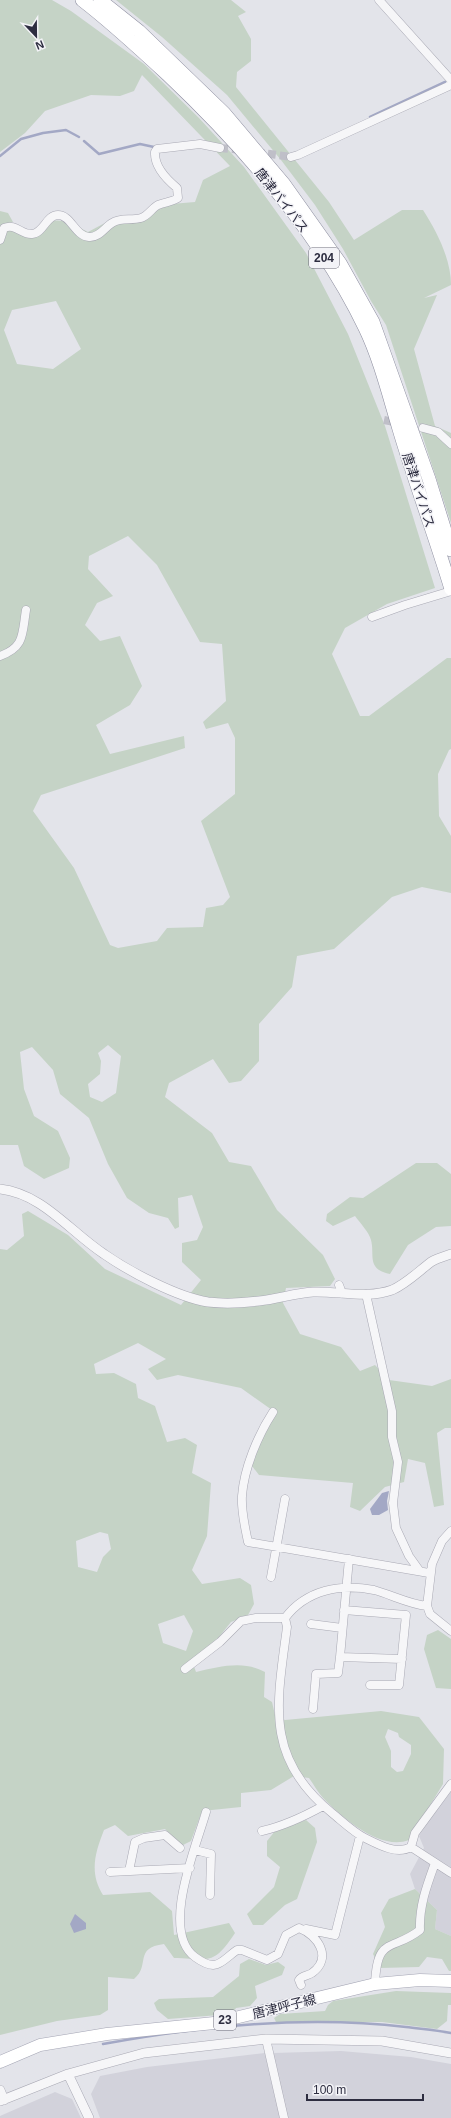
<svg xmlns="http://www.w3.org/2000/svg" width="451" height="2118" viewBox="0 0 451 2118" font-family="Arial,'Noto Sans JP',sans-serif">
	<rect width="100%" height="100%" fill="#e3e4ea"/>
	<path fill="#d2d2db" d="M451 1787V1936L435 1929 437 1910 415 1889 410 1874 424 1848 419 1836Z
		M341 2051 411 2057 451 2064V2118H288L273 2053Z
		M265 2053 280 2118H100L91 2094 100 2076 147 2067Z
		M55 2092 72 2099 81 2118H0V2116Z"/>
	<path fill="#c5d3c6" fill-rule="evenodd" d="M0 0H52L71 11 144 64 199 118 244 167 306 253 348 334 385 426 435 588 387 604 345 628 332 654 360 716H369L447 658H451V749L449 750 438 774 439 816 451 836V893L422 887 392 897 334 949 297 956 292 987 259 1024V1061L241 1081 229 1083 213 1059 169 1083 165 1097 212 1133 229 1162 251 1166 277 1210 323 1255 335 1279 330 1286 286 1288 283 1303 300 1334 341 1347 360 1371 375 1365 389 1380 432 1386 451 1379V1428H445L437 1433 444 1505 434 1507 425 1463 408 1459 404 1482 385 1487 360 1511 350 1507 353 1483 259 1475 252 1466 272 1410 241 1388 178 1375 157 1380 148 1369 166 1359 138 1343 94 1364 96 1374 114 1373 136 1384 138 1398 155 1406 167 1442 185 1438 197 1445 192 1473 211 1483 207 1536 192 1570 202 1584 240 1578 251 1585 254 1604 248 1615 231 1622 219 1637 192 1661 196 1672C219 1667 243 1660 265 1672L264 1697 272 1702 275 1715 285 1720 381 1711 419 1717 444 1749 443 1784 409 1840C381 1851 344 1819 325 1800 319 1794 314 1785 309 1778L294 1776 271 1790 241 1793V1807L202 1811 191 1841 181 1846 165 1829 128 1836 115 1825 104 1830C95 1853 89 1873 103 1895L150 1892 172 1911 174 1935 229 1923 235 1933C213 1966 210 1959 174 1958L164 1944C133 1948 151 1965 134 1979L108 1977V2010L100 2015 57 2021 0 2035V1249L7 1250 24 1236 22 1214 28 1211 68 1235 105 1269 181 1305 201 1280 182 1262V1243L197 1240 203 1227 192 1195 178 1198 179 1227 175 1229 168 1218 149 1213 127 1198 108 1164 89 1118 60 1094 53 1070 32 1047 20 1052 24 1089 34 1116 58 1131 70 1158 69 1168 44 1179 24 1166 18 1145H0V211L8 213 13 222 9 223 24 236C55 217 55 215 88 232L118 216H144L159 205 195 202 203 180 230 166 142 75 134 91 120 96 91 95 45 111 25 133 0 152ZM56 301 81 349 53 369 17 364 4 330 12 310ZM128 536 157 565 200 642 222 644 226 701 203 722 206 729 228 723 235 738V794L201 821 230 897 223 905 206 908 203 927 167 928 157 941 118 948 110 945 74 868 33 811 41 795 185 748 184 736 110 754 96 725 130 705 142 686 120 636 100 641 85 625 97 603 113 596 88 569 89 556ZM108 1045 121 1056 116 1093 102 1102 90 1097 88 1084 100 1074 101 1061 98 1053ZM100 1532 108 1534 111 1549 103 1557 97 1572 78 1567 76 1541ZM184 1615 193 1631 186 1651 163 1643 158 1624ZM388 1729 398 1733 399 1737 411 1745V1754L403 1771 397 1772 391 1767V1751L385 1737Z
		M116 0H231L246 12 238 16 251 39V61L237 72 236 87 329 202 354 240 402 210H423C437 232 451 259 451 285L424 298 437 295 414 349 435 426 451 433V523L386 325 371 301 343 249 315 205 281 160 227 95 162 37Z
		M416 1163H437L451 1174V1226L436 1227 408 1245 390 1274C366 1269 375 1255 371 1240 369 1232 360 1223 355 1216L333 1226 326 1221 327 1214 350 1197 363 1198Z
		M438 1630 451 1639V1689L436 1688 424 1649 427 1635Z
		M306 1820 315 1828 317 1842 297 1899 285 1905 263 1925H253L247 1914 274 1887 280 1867 267 1856V1841L275 1831Z
		M415 1889 437 1910 435 1929 451 1936V1971H449L442 1959 427 1957 419 1967 380 1968 373 1954 385 1927 381 1913 389 1899Z
		M249 1959 266 1965 278 1962 285 1967 282 1975 255 1986 257 1998 250 2006 236 2008 232 2014 168 2019 157 2010 154 2003 159 1999 213 1997 239 1976 240 1964Z
		M396 1991 451 1993V2005H448L447 2021 437 2029 382 2022H276L274 2018 280 2014 325 2011 328 2005 333 2001Z"/>
	<path fill="#a3a8c5" d="M389 1491 387 1501 388 1510 379 1515H372L370 1509 382 1493Z
		M75 1914 86 1923V1929L74 1933 70 1924Z"/>
	<g fill="none" stroke-linecap="round" stroke-linejoin="round">
		<path stroke="#a3a8c5" stroke-width="2.5" d="M370 117 445 82
			M84 141 99 154 140 144 154 147
			M0 156 21 139 43 133 66 130 79 137
			M103 2044C202 2026 305 2015 406 2027 421 2029 436 2030 451 2033"/>
		<path stroke="#bfbfc8" stroke-width="8" stroke-dasharray="8 4" stroke-linecap="butt" d="M220 148 242 150
			M256 152 291 157
			M384 420 423 428"/>
		<g stroke="#a9a9b4" stroke-width="9">
			<path id="minor" d="M379 0 451 80
				M291 157 298 155 451 85
				M0 240 4 228C16 223 21 235 32 234 44 233 46 215 58 215 71 215 75 236 89 237 99 238 105 227 112 223 121 217 131 221 141 218 148 216 152 208 158 205 165 202 172 202 178 198L177 188C166 179 154 167 155 152L157 149 200 144 220 148
				M423 428 438 432 451 444
				M372 617 405 605 451 591
				M0 656C25 647 22 634 26 610
				M339 1285 342 1293
				M366 1294 392 1411V1437L398 1462 393 1503 396 1528 409 1556 419 1570
				M273 1412C258 1435 244 1468 242 1496 241 1511 245 1527 248 1542L429 1573
				M451 1531 442 1541 432 1564 427 1606 430 1614 451 1631
				M271 1577 285 1499
				M427 1606C409 1604 392 1595 374 1590 341 1583 306 1590 285 1618L287 1627C277 1703 264 1758 332 1813 342 1821 353 1832 365 1838 379 1845 397 1855 411 1847L451 1873
				M344 1610 406 1615 399 1685H370
				M311 1624 342 1628
				M340 1657 349 1559
				M185 1669 220 1642 241 1621 256 1618H285
				M313 1709 316 1674 338 1673 340 1657 402 1659
				M206 1812C196 1847 160 1931 195 1957 217 1973 220 1962 237 1950H242L267 1960 278 1954 286 1935 299 1928C318 1935 333 1958 312 1973 308 1976 302 1975 299 1980L301 1985
				M262 1831C284 1826 303 1817 323 1806
				M411 1847 415 1833 451 1784
				M195 1850 211 1854 210 1895
				M129 1871 135 1842 144 1838 165 1835 180 1848
				M110 1872 190 1868
				M306 1929 335 1935 360 1836
				M375 1984C377 1935 392 1952 420 1930 419 1906 427 1885 435 1863
				M266 2039 284 2118"/>
		</g>
		<g stroke="#a9a9b4" stroke-width="10">
			<path id="tertiary" d="M0 1189C43 1194 69 1231 104 1254 130 1272 177 1297 208 1302 224 1304 243 1303 259 1301 278 1299 295 1293 313 1292 339 1291 367 1299 392 1290 406 1284 419 1271 431 1262 437 1258 445 1256 451 1254
				M68 2074 89 2118
				M0 2090 4 2100
				M0 2101 68 2074 144 2053 266 2039 382 2041 451 2053"/>
		</g>
		<g stroke="#a4a5b4" stroke-width="13">
			<path id="primary" d="M0 2062 40 2045 107 2034 214 2023 375 1984 420 1980 451 1981"/>
		</g>
		<g stroke="#8c8d9f" stroke-width="14">
			<path id="trunk" d="M82 0C112 23 140 49 168 75 244 147 319 232 365 328 380 359 389 396 399 429 415 483 435 536 451 589
				M100 0 139 31 224 113 284 184 340 263 373 322 429 479 451 550"/>
		</g>
		<use href="#minor" stroke="#f6f6f8" stroke-width="8"/>
		<use href="#tertiary" stroke="#f6f6f8" stroke-width="9"/>
		<use href="#primary" stroke="#fff" stroke-width="12"/>
		<use href="#trunk" stroke="#fff" stroke-width="13"/>
	</g>
	<g text-anchor="middle" stroke-width="3" stroke-linejoin="round" paint-order="stroke">
		<g fill="#f3f3f7" stroke="#686877" stroke-width="1">
			<rect x="309" y="248" width="30" height="20" rx="3"/>
			<rect x="214" y="2010" width="22" height="20" rx="3"/>
		</g>
		<g font-size="12" font-weight="bold" fill="#2d2d40">
			<text x="324" y="262">204</text>
			<text x="225" y="2024">23</text>
		</g>
		<g font-size="13" fill="#2d2d40" stroke="#f3f3f7">
			<text transform="translate(282 200) rotate(52)" y="5">唐津バイパス</text>
			<text transform="translate(419 490) rotate(72)" y="5">唐津バイパス</text>
			<text transform="translate(284 2006) rotate(-14)" y="5">唐津呼子線</text>
		</g>
	</g>
	<g transform="translate(36 36) rotate(158)" stroke="#f3f3f7" stroke-width="3" paint-order="stroke">
	<path d="M0-3L7 15L0 10L-7 15Z" fill="#2d2d40"/>
	<text y="-6" font-size="11" font-weight="bold" text-anchor="middle" fill="#2d2d40">N</text>
	</g>
	<path d="M307 2094v6h116v-6" fill="none" stroke="#2d2d40" stroke-width="2"/>
	<text x="313" y="2094" font-size="12" fill="#2d2d40" stroke="#f3f3f7" stroke-width="3" paint-order="stroke">100 m</text>
</svg>
